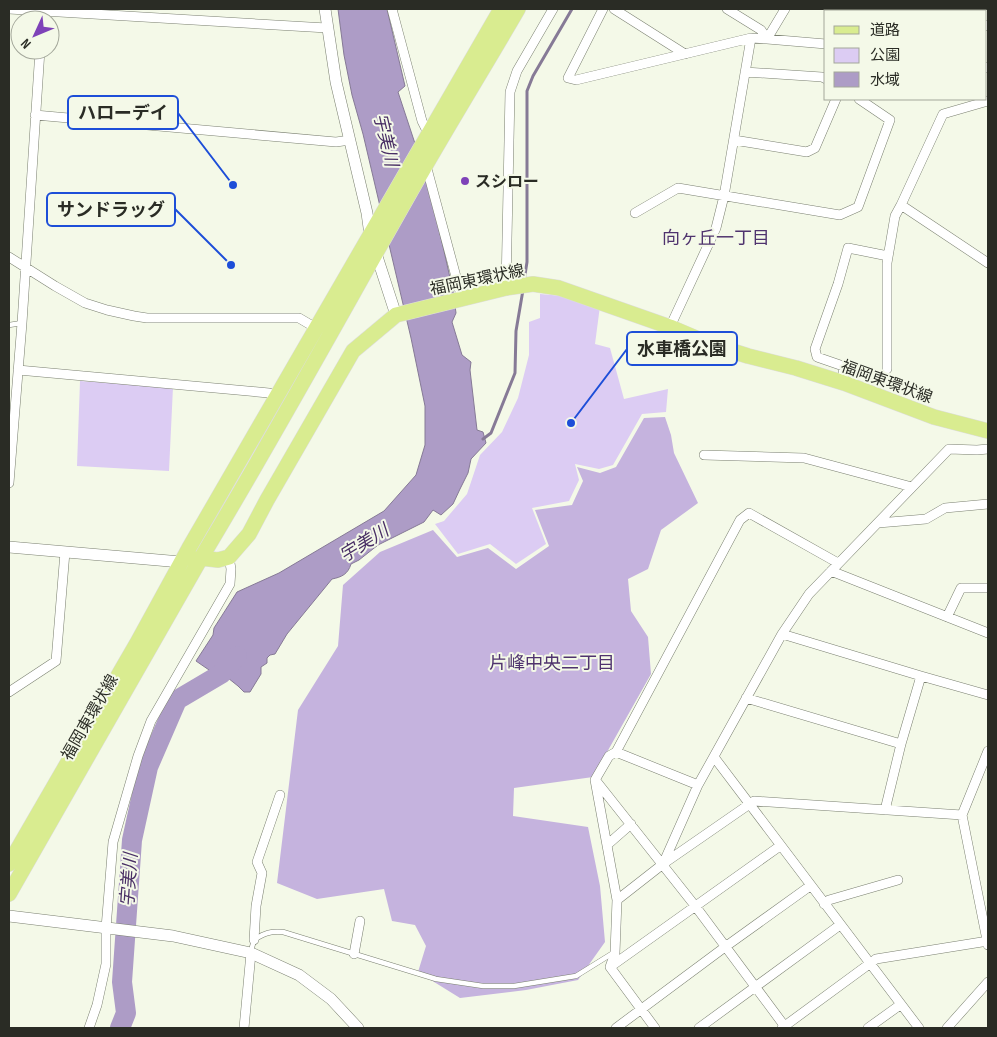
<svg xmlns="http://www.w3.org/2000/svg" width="997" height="1037" viewBox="0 0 997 1037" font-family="'Sofia Sans Condensed','Noto Sans JP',sans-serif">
	<rect width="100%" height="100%" fill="#f4f9e8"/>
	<path fill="#dcccf3" d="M540 294 562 296 600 306 595 344 610 348 624 399 668 389 666 412 642 414 613 465 599 469 575 464 579 480 569 501 532 508 546 544 516 564 490 544 458 554 435 524 444 521 467 494 480 455 502 432 518 398 529 355V322L540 318Z
		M80 381 173 387 169 471 77 466Z"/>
	<path fill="#c5b3de" d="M665 417 671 435 674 453 698 503 661 530 648 569 628 579 631 611 648 637 651 674 593 777 514 788 513 816 588 827 600 886 605 942 578 980 526 990 460 998 418 972 426 946 415 925 392 921 384 889 317 899 277 883 298 710 338 646 343 585 380 552 433 530 457 557 488 548 516 569 549 546 535 510 572 505 583 481 577 467 600 473 616 467 644 418Z"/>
	<path fill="#ad9cc6" stroke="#867a96" d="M338 9H387L405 86 398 92 430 189 453 291 456 313 452 322 462 355 471 362 470 370 477 430 483 432 486 443 471 459 468 473 460 489 453 504 441 515 433 510 424 522 378 545 359 560 351 564C348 574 342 577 332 579L287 634 275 654 270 655 267 658V663L261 667V674L250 692H244L238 686 228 678H224L212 672 196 661 213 635 214 628 237 592 279 573 384 511 416 475 425 445V406L411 338 363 134 352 95 344 55Z"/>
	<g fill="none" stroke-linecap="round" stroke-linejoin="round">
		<path stroke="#867a96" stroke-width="3" d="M524 281 527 262V91L533 76 572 9
			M483 439 491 433 515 373 516 331 523 290"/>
		<path stroke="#ad9cc6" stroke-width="20" d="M120 1028 126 1013 122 982 132 840 148 767 177 700 221 674 237 656"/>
		<g stroke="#7b8071" stroke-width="5.5">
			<path id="service" d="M9 325 22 323
				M251 951 254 940C264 933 271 931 283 932L436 979 483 986H514L576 976 613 953"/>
		</g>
		<g stroke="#7b8071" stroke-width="10">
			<path id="minor" d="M9 9 327 28
				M392 9 422 121 428 133
				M603 9 568 78 576 80 751 38 767 39 826 44
				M614 9 685 54
				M727 9 761 30 767 39
				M960 9 964 11
				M858 11 859 9
				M929 11 931 9
				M986 25 988 26
				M767 39 785 9
				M986 68 988 67
				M745 72 822 77 826 79
				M988 101 943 114 901 205 988 263
				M35 115 336 142 350 140
				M734 140 807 152 815 148 836 99
				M426 165 462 299
				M635 213 678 188 840 215 858 207 890 120 859 99
				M9 257 55 286 85 303 107 310 134 316 147 318H299L316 328
				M506 288 510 92 517 71 553 9
				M670 327 716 228 724 196 751 38
				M887 369V263L895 216 901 205
				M18 370 269 393 277 396
				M844 383 843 366 817 357 815 349 838 284 848 248 888 256
				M704 455 804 458 912 487
				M9 483 22 323 40 50
				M878 523 926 519 945 508 988 504
				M831 571 988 633
				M947 617 961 588H988
				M782 634 921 676 988 695
				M9 692 56 661 65 552
				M746 698 901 744
				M988 751 962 815 988 945
				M616 752 698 785
				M714 757 919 1028
				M597 782 696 907 786 1028
				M885 810 901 744 921 676
				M607 845 631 824
				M663 864 698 785 782 634 809 594 949 449 977 450 988 449
				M617 900 663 864 754 801 962 815
				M824 904 829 900 898 880
				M254 940 256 906 262 873 257 862 280 795
				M354 954 360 921
				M610 967 780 846
				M89 1028 97 1005 106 964V928L113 842 138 756 151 721 230 584 231 569 229 557
				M244 1028 251 953
				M616 1028 725 947 810 886
				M655 1028 610 967 615 953 617 900 595 780 609 756 616 752 740 520 749 513 838 563
				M699 1028 840 925
				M782 1028 876 959 988 941
				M868 1028 900 1005
				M947 1028 988 982"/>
		</g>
		<g stroke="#7b8071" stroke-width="12">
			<path id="tertiary" d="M325 9 336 82 367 213 370 235 396 315
				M9 547 181 562
				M9 916 173 936 251 953 299 975 331 999 358 1028"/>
		</g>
		<g stroke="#dddddc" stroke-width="16">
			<path id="primary" d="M193 560 201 558 218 560 229 557 249 534 267 500 353 351 396 315 506 288 533 284 559 288 670 327 710 344 748 356 796 368 844 383 934 417 988 431
				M9 864 137 643 189 548 501 9
				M9 894 201 558C277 432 347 303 420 175 452 119 486 64 518 9"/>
		</g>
		<use href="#service" stroke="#fff" stroke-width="4.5"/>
		<use href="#minor" stroke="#fff" stroke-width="9"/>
		<use href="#tertiary" stroke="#fff" stroke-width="11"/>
		<use href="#primary" stroke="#d9ec90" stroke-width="15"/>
	</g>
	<circle fill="#7e42b8" stroke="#f4f9e8" stroke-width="2" cx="465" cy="181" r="5"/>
	<g text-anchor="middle" stroke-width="4" stroke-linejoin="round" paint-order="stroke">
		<g font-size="16" font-weight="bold" fill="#2a2c25" stroke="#f4f9e8" text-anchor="start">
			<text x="475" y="187">スシロー</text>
		</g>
		<g font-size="16" fill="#2a2c25" stroke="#f4f9e8">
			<text transform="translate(477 279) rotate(-12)" y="6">福岡東環状線</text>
			<text transform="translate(887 381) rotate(20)" y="6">福岡東環状線</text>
			<text transform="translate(89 717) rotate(-60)" y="6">福岡東環状線</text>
		</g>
		<g font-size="18" font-style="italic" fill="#492f65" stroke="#f4f9e8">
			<text transform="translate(386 140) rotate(77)" y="6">宇美川</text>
			<text transform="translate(364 543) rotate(-32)" y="6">宇美川</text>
			<text transform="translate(129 880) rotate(-86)" y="6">宇美川</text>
		</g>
		<g font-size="18" fill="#4f336e" stroke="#f4f9e8">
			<text x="716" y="244">向ヶ丘一丁目</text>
			<text x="552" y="669">片峰中央二丁目</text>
		</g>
	</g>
	<path fill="none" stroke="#1d4ed8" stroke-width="2" d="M233 185L178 113M231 265L175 209M571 423L627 349"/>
	<g fill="#1d4ed8" stroke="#f4f9e8" stroke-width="2">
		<circle cx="233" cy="185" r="5"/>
		<circle cx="231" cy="265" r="5"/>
		<circle cx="571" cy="423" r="5"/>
	</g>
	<g fill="#f4f9e8" stroke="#1d4ed8" stroke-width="2">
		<rect x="68" y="96" width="110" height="33" rx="5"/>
		<rect x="47" y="193" width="128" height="33" rx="5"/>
		<rect x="627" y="332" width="110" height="33" rx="5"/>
	</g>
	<g font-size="18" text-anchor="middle" font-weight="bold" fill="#2a2c25">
		<text x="123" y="119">ハローデイ</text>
		<text x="111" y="216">サンドラッグ</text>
		<text x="682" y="355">水車橋公園</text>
	</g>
	<rect width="997" height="1037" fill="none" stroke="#2a2c25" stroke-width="20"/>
	<rect x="824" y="10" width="162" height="90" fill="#f4f9e8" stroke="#a3a79a"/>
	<rect x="834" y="26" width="25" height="8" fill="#d9ec90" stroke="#a3a79a"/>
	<text x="870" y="35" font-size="15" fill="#2a2c25">道路</text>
	<rect x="834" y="48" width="25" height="15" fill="#dcccf3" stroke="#a3a79a"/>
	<text x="870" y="60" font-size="15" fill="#2a2c25">公園</text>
	<rect x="834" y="72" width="25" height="15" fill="#ad9cc6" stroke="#a3a79a"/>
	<text x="870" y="85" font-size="15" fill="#2a2c25">水域</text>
	<g transform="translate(35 35) rotate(226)"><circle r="24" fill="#f4f9e8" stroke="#a3a79a"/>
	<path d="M0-4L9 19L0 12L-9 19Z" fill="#7e42b8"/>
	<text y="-8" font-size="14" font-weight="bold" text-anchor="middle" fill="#2a2c25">N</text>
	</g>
</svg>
